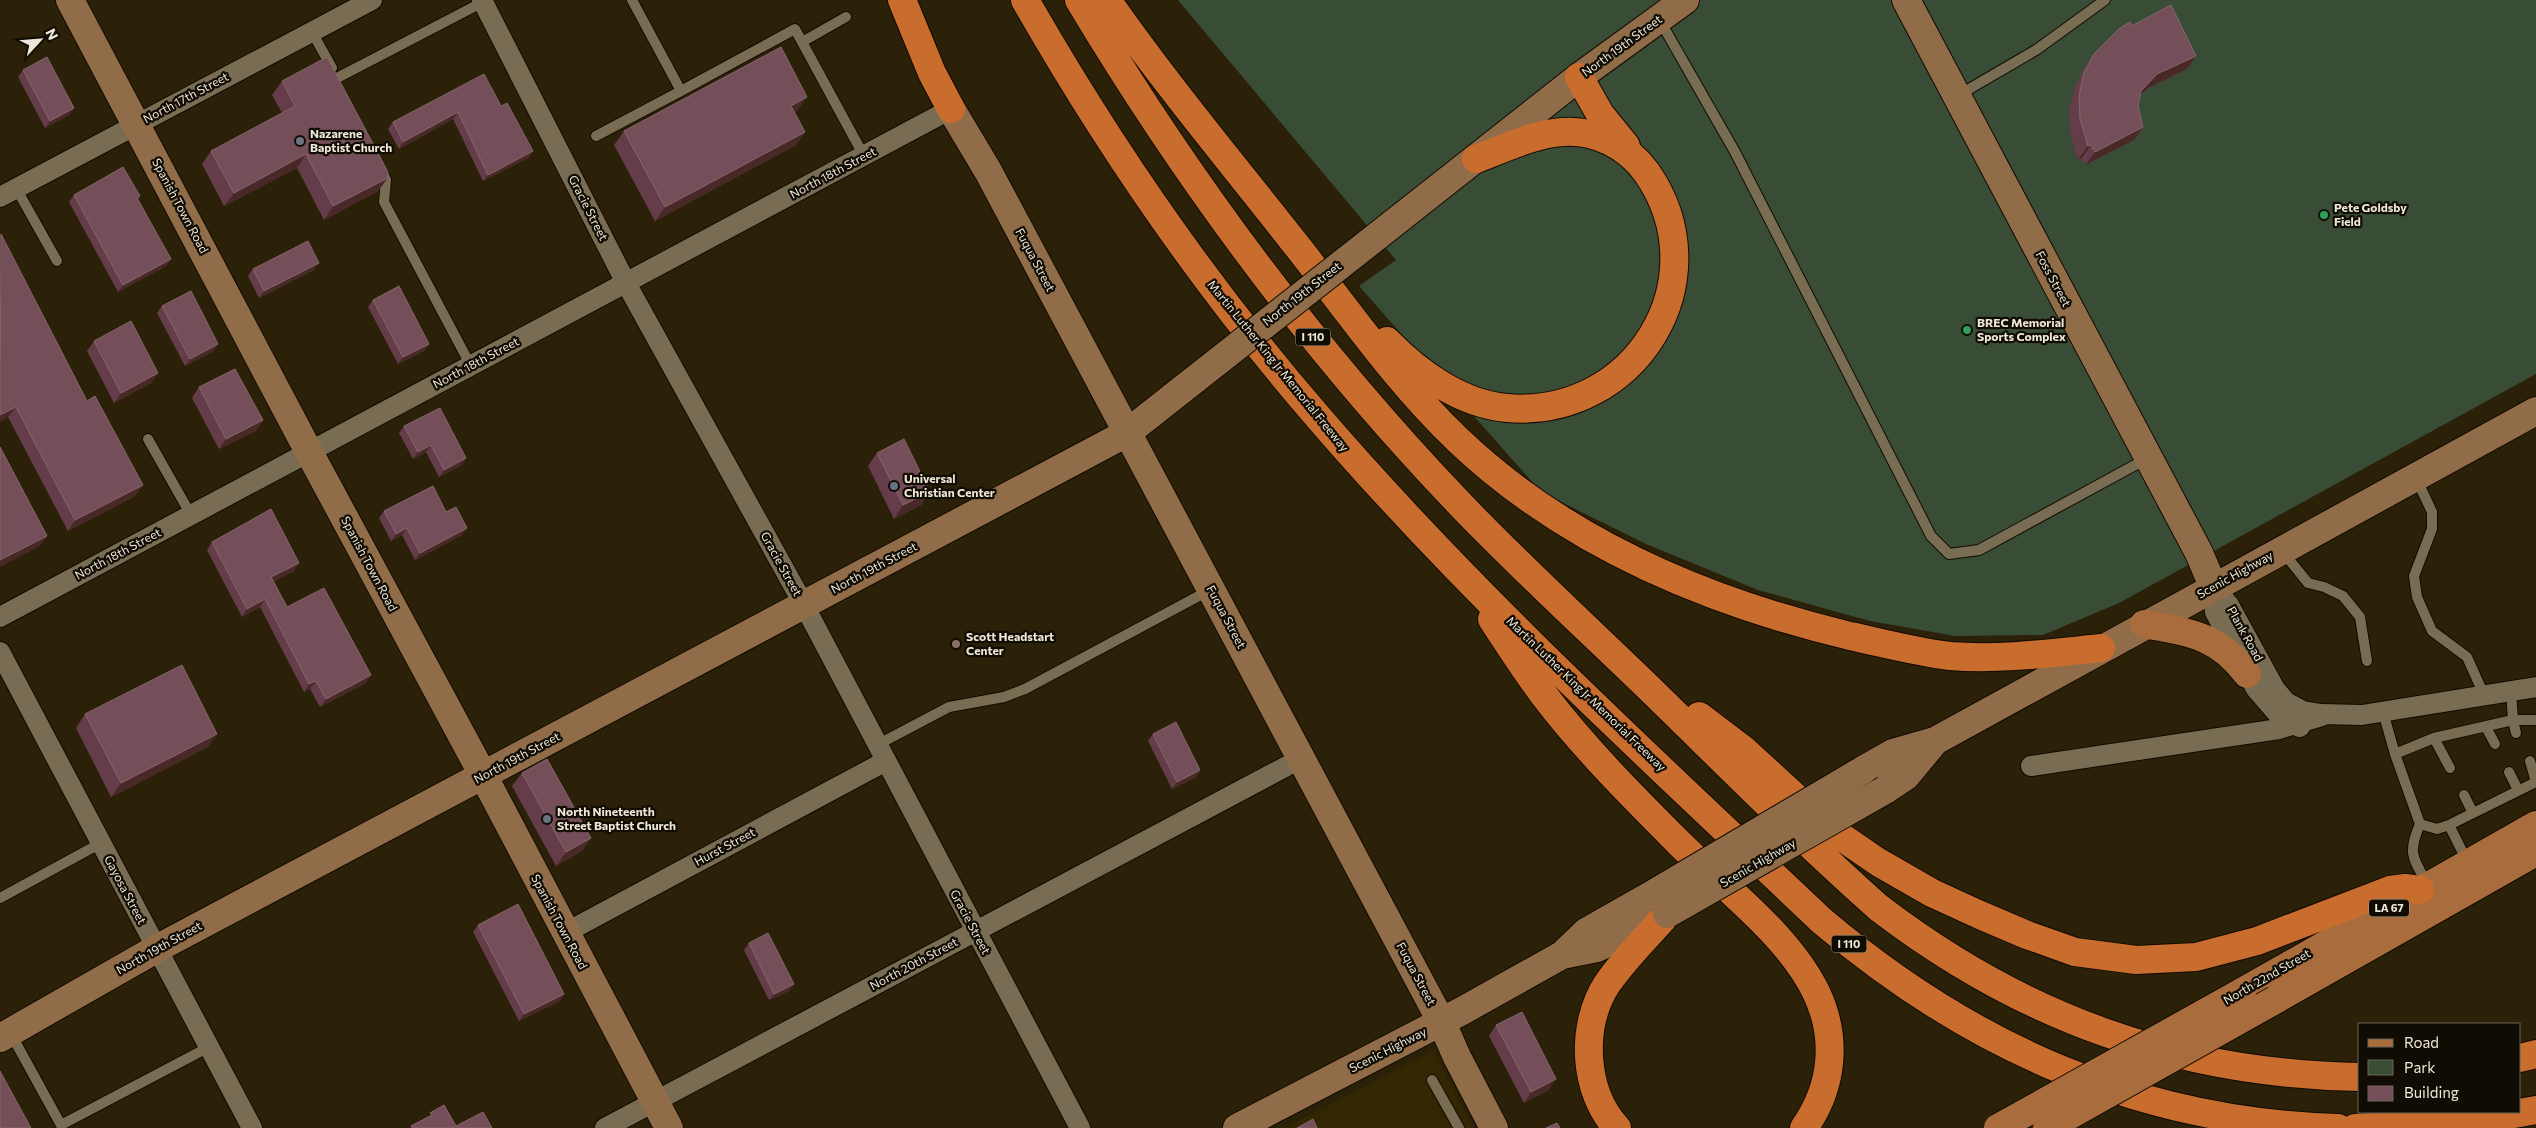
<svg xmlns="http://www.w3.org/2000/svg" width="2536" height="1128" viewBox="0 0 2536 1128" font-family="Commissioner,sans-serif">
	<rect width="100%" height="100%" fill="#2b2108"/>
	<path fill="#322603" d="M1433 1051 1473 1128H1285Z"/>
	<path fill="#394c36" d="M1178 0H2536V374L2119 603 2043 635 1955 636 1870 621 1758 590 1646 544 1541 492 1359 286 1396 260Z"/>
	<g fill="none" stroke-linecap="round" stroke-linejoin="round">
		<g stroke="#130a00" stroke-width="12">
			<path id="lane" d="M632 0 681 91 795 29 864 156
				M1659 19 1735 152 1931 536 1949 554 1979 550 2148 458
				M312 32 332 68
				M802 42 846 17
				M337 78 483 2
				M1957 96 2036 50 2105 0
				M596 136 681 91
				M380 168 386 180 384 202 471 366
				M16 188 57 261
				M148 439 191 515
				M2416 478 2432 512V529L2414 576 2417 597 2432 631 2467 657 2484 695
				M2282 551 2308 583 2324 587 2343 596 2360 617 2367 661
				M2511 691 2513 720H2536
				M2383 712 2395 754 2420 824 2437 829 2449 825
				M2486 727 2495 744
				M2434 738 2450 768
				M877 745 949 707 1004 697 1025 689 1210 590
				M2395 754 2434 738 2513 720 2516 733
				M2530 761 2536 782
				M2509 772 2518 790
				M2464 795 2473 813
				M2420 824C2407 854 2413 858 2428 885
				M2468 863 2449 825 2536 782
				M0 898 101 843
				M11 1034 61 1125 209 1047
				M1432 1080 1459 1128"/>
		</g>
		<g stroke="#130a00" stroke-width="22">
			<path id="street" d="M482 0 626 283 804 605 1080 1128
				M0 197 372 0
				M2213 586 2229 605 2275 689 2286 702 2303 711 2321 714 2362 715 2536 687
				M2213 586 2215 612 2256 689 2282 719 2300 727
				M0 617 951 109
				M0 652 252 1128
				M2031 766 2279 729 2322 716
				M565 933 886 761
				M605 1128 1302 758"/>
		</g>
		<g stroke="#130a00" stroke-width="30">
			<path id="secondary" d="M70 0 309 452 483 775 669 1128
				M1906 0 2199 553 2213 586
				M951 109 988 171 1442 1023 1457 1057 1494 1128
				M1376 237 1579 77 1685 0
				M1863 770 1893 753 1935 741 2536 411
				M1885 790 1906 776 1935 741
				M1562 955 1597 948 1667 914
				M0 1038 156 949 1127 433 1184 388
				M1237 1128 1462 1011 1562 955 1586 932 1646 898"/>
		</g>
		<g stroke="#130a00" stroke-width="30">
			<path id="primary" d="M2144 624C2189 632 2218 635 2247 674
				M2242 992 2536 825
				M2275 1000 2536 852"/>
		</g>
		<g stroke="#130a00" stroke-width="30">
			<path id="highway" d="M902 0 932 73 951 109
				M1025 0C1109 147 1207 289 1318 417 1473 597 1650 758 1822 921 1972 1048 2140 1122 2338 1128
				M1079 0C1187 180 1312 349 1457 501 1520 567 1588 629 1654 693 1728 765 1801 839 1879 908 2023 1018 2178 1074 2360 1077
				M1107 0C1165 83 1230 161 1293 241 1347 309 1395 380 1458 440 1566 543 1708 602 1850 636 1883 643 1916 652 1950 656 2000 660 2051 653 2101 648
				M1579 77 1600 114 1626 146
				M1387 341C1418 373 1461 404 1507 408 1635 419 1721 280 1647 173 1628 146 1595 129 1562 132 1533 134 1503 149 1476 159
				M1492 619C1509 645 1525 670 1543 694 1584 748 1633 797 1681 845 1726 889 1788 935 1816 992 1838 1038 1833 1087 1804 1128
				M1699 716 1745 751 1830 829 1878 862 1932 893 1980 915 2027 935 2075 952 2136 960 2196 957 2257 941 2390 890 2405 888 2420 890
				M2520 1058 2536 1054
				M1617 1128C1583 1091 1580 1026 1607 984 1624 959 1647 937 1667 914
				M2355 1128 2469 1122 2536 1110"/>
		</g>
		<use href="#lane" stroke="#786d52" stroke-width="10"/>
		<use href="#street" stroke="#786d52" stroke-width="20"/>
		<use href="#secondary" stroke="#906d48" stroke-width="28"/>
		<use href="#primary" stroke="#a96d3d" stroke-width="28"/>
		<use href="#highway" stroke="#c96d2f" stroke-width="28"/>
		<g stroke="#130a00" stroke-width="30" stroke-linecap="butt">
			<path id="secondary-bridge" d="M1184 388 1376 237
				M1646 898 1863 770
				M1667 914 1885 790"/>
		</g>
		<g stroke="#130a00" stroke-width="30" stroke-linecap="butt">
			<path id="primary-bridge" d="M1998 1128 2242 992
				M2047 1128 2275 1000"/>
		</g>
		<use href="#secondary-bridge" stroke="#906d48" stroke-width="28"/>
		<use href="#primary-bridge" stroke="#a96d3d" stroke-width="28"/>
	</g>
	<path fill="#653c49" d="M2132 26 2187 69 2148 88 2140 96 2138 106 2143 127 2134 140 2085 165 2082 158 2078 160 2070 133 2069 109 2075 87 2085 67 2094 54Z
		M23 70 74 108 69 115 45 128 18 77Z
		M282 81 378 191 324 220 297 168 224 206 202 164 211 151 282 113 272 95Z
		M501 106 533 151 528 158 483 181 453 119 399 149 388 129 393 122Z
		M798 110 794 112 805 132 796 145 655 221 614 145 624 131Z
		M74 195 140 196 138 199 171 259 166 266 118 292 69 202Z
		M0 235 87 401 143 485 135 496 68 531 8 417Z
		M253 269 314 270 259 298 248 276Z
		M373 300 429 344 424 351 398 364 368 307Z
		M162 306 214 351 185 366 157 313Z
		M94 341 158 373 151 383 114 403 87 351Z
		M199 387 263 420 256 431 219 449 192 398Z
		M404 426 466 458 462 465 439 477 426 452 413 459 399 433Z
		M877 453 930 492 921 505 894 519 868 466Z
		M384 511 446 512 462 535 415 560 402 535 391 541 379 518Z
		M212 542 294 571 274 581 287 607 366 683 320 707 310 689 304 692 260 607 242 617 207 550Z
		M85 714 208 747 111 797 76 728Z
		M1153 734 1200 770 1196 777 1172 789 1148 741Z
		M522 773 591 838 582 851 556 866 512 786Z
		M478 925 564 994 560 1001 519 1021 473 932Z
		M749 943 794 984 789 991 769 1000 744 950Z
		M1496 1025 1549 1090 1524 1103 1489 1036Z"/>
	<path fill="#482928" d="M2196 56 2187 69 2148 88 2131 104 2141 91 2157 74Z
		M807 97 798 110 781 119 791 106Z
		M74 108 69 115 45 128 50 121Z
		M458 112 453 119 399 149 403 142Z
		M2143 127 2134 140 2085 165 2095 152Z
		M805 132 796 145 655 221 665 207Z
		M2091 145 2082 158 2078 160 2088 146Z
		M533 151 528 158 483 181 488 175Z
		M306 154 297 168 224 206 234 193Z
		M388 178 378 191 324 220 333 206Z
		M171 259 166 266 118 292 123 285Z
		M319 263 314 270 259 298 264 291Z
		M218 344 214 351 185 366 190 359Z
		M429 344 424 351 398 364 403 357Z
		M158 373 151 383 114 403 121 393Z
		M16 407 8 417 0 422V415Z
		M263 420 256 431 219 449 226 439Z
		M431 445 426 452 413 459 418 452Z
		M466 458 462 465 439 477 444 470Z
		M143 485 135 496 68 531 75 520Z
		M930 492 921 505 894 519 903 505Z
		M407 528 402 535 391 541 396 534Z
		M467 528 462 535 415 560 420 553Z
		M47 536 40 546 0 567V560Z
		M299 563 294 571 266 585 271 577Z
		M265 599 260 607 242 617 247 609Z
		M371 675 366 683 320 707 326 699Z
		M316 681 310 689 304 692 309 684Z
		M217 734 208 747 111 797 121 783Z
		M1200 770 1196 777 1172 789 1177 782Z
		M591 838 582 851 556 866 566 852Z
		M794 984 789 991 769 1000 774 994Z
		M564 994 560 1001 519 1021 524 1014Z
		M1556 1079 1549 1090 1524 1103 1531 1092Z"/>
	<path fill="#744e58" stroke="#87666c" d="M2171 5 2196 56 2157 74 2141 91 2138 106 2143 127 2095 152 2091 145 2088 146 2080 119 2079 96 2084 73 2094 54 2119 29 2130 22 2132 26Z
		M781 47 807 97 791 106 805 132 665 207 624 131Z
		M47 57 74 108 50 121 23 70Z
		M327 57 388 172V178L333 206 306 154 234 193 211 151 295 106 282 81Z
		M484 74 501 106 507 103 533 151 488 175 458 112 403 142 393 122Z
		M123 167 140 196 137 198 171 259 123 285 74 195Z
		M1 234 87 401 95 396 143 485 75 520 16 407 0 415Z
		M308 241 319 263 264 291 253 269Z
		M399 286 429 344 403 357 373 300Z
		M191 291 218 344 190 359 162 306Z
		M131 321 158 373 121 393 94 341Z
		M235 369 263 420 226 439 199 387Z
		M440 408 466 458 444 470 431 445 418 452 404 426Z
		M904 439 930 492 903 505 877 453Z
		M0 447 47 536 0 560Z
		M433 486 446 512 456 507 467 528 420 553 407 528 396 534 384 511Z
		M271 509 299 563 271 577 287 607 324 588 371 675 326 699 316 681 309 684 265 599 247 609 212 542Z
		M182 665 217 734 121 783 85 714Z
		M1176 722 1200 770 1177 782 1153 734Z
		M547 759 591 838 566 852 522 773Z
		M518 904 564 994 524 1014 478 925Z
		M768 933 794 984 774 994 749 943Z
		M1522 1012 1556 1079 1531 1092 1496 1025Z
		M0 1071 31 1128H0Z
		M444 1105 456 1126 483 1112 492 1128H412L411 1126 432 1115 430 1113Z
		M1313 1119 1317 1128H1297Z
		M1557 1123 1560 1128H1546Z"/>
	<g fill="#6b7280" stroke="#100c03" stroke-width="2">
		<circle cx="300" cy="141" r="5"/>
		<circle cx="894" cy="486" r="5"/>
		<circle cx="547" cy="819" r="5"/>
	</g>
	<g fill="#2e9e5b" stroke="#100c03" stroke-width="2">
		<circle cx="2324" cy="215" r="5"/>
		<circle cx="1967" cy="330" r="5"/>
	</g>
	<circle fill="#8d6e63" stroke="#100c03" stroke-width="2" cx="956" cy="644" r="5"/>
	<g text-anchor="middle" stroke-width="4.5" stroke-linejoin="round" paint-order="stroke">
		<g fill="#100c03" stroke="#aba699" stroke-width="1">
			<rect x="1295.5" y="328.5" width="35" height="17" rx="4"/>
			<rect x="2369" y="899.5" width="40" height="17" rx="4"/>
			<rect x="1831.5" y="935.5" width="35" height="17" rx="4"/>
		</g>
		<g font-size="11" font-weight="bold" fill="#eee8d9">
			<text x="1313" y="341">I 110</text>
			<text x="2389" y="912">LA 67</text>
			<text x="1849" y="948">I 110</text>
		</g>
		<g font-size="12" fill="#eee8d9" stroke="#100c03">
			<text transform="translate(1622 46) rotate(-36)" y="4">North 19th Street</text>
			<text transform="translate(186 98) rotate(-28)" y="4">North 17th Street</text>
			<text transform="translate(833 173) rotate(-28)" y="4">North 18th Street</text>
			<text transform="translate(180 206) rotate(62)" y="4">Spanish Town Road</text>
			<text transform="translate(588 208) rotate(63)" y="4">Gracie Street</text>
			<text transform="translate(1035 260) rotate(62)" y="4">Fuqua Street</text>
			<text transform="translate(2053 279) rotate(62)" y="4">Foss Street</text>
			<text transform="translate(1302 294) rotate(-38)" y="4">North 19th Street</text>
			<text transform="translate(476 363) rotate(-28)" y="4">North 18th Street</text>
			<text transform="translate(1278 366) rotate(51)" y="4">Martin Luther King Jr Memorial Freeway</text>
			<text transform="translate(118 554) rotate(-28)" y="4">North 18th Street</text>
			<text transform="translate(369 564) rotate(62)" y="4">Spanish Town Road</text>
			<text transform="translate(781 564) rotate(61)" y="4">Gracie Street</text>
			<text transform="translate(874 568) rotate(-28)" y="4">North 19th Street</text>
			<text transform="translate(2235 575) rotate(-29)" y="4">Scenic Highway</text>
			<text transform="translate(1226 617) rotate(62)" y="4">Fuqua Street</text>
			<text transform="translate(2245 634) rotate(61)" y="4">Plank Road</text>
			<text transform="translate(1586 694) rotate(44)" y="4">Martin Luther King Jr Memorial Freeway</text>
			<text transform="translate(517 758) rotate(-28)" y="4">North 19th Street</text>
			<text transform="translate(725 847) rotate(-28)" y="4">Hurst Street</text>
			<text transform="translate(1758 863) rotate(-30)" y="4">Scenic Highway</text>
			<text transform="translate(125 890) rotate(62)" y="4">Gayosa Street</text>
			<text transform="translate(559 922) rotate(62)" y="4">Spanish Town Road</text>
			<text transform="translate(970 922) rotate(62)" y="4">Gracie Street</text>
			<text transform="translate(159 948) rotate(-29)" y="4">North 19th Street</text>
			<text transform="translate(914 964) rotate(-28)" y="4">North 20th Street</text>
			<text transform="translate(1416 974) rotate(62)" y="4">Fuqua Street</text>
			<text transform="translate(2267 977) rotate(-30)" y="4">North 22nd Street</text>
			<text transform="translate(1388 1050) rotate(-27)" y="4">Scenic Highway</text>
		</g>
		<g font-size="12" font-weight="bold" fill="#eee8d9" stroke="#100c03" text-anchor="start">
			<text x="310" y="138">Nazarene<tspan x="310" dy="14">Baptist Church</tspan></text>
			<text x="2334" y="212">Pete Goldsby<tspan x="2334" dy="14">Field</tspan></text>
			<text x="1977" y="327">BREC Memorial<tspan x="1977" dy="14">Sports Complex</tspan></text>
			<text x="904" y="483">Universal<tspan x="904" dy="14">Christian Center</tspan></text>
			<text x="966" y="641">Scott Headstart<tspan x="966" dy="14">Center</tspan></text>
			<text x="557" y="816">North Nineteenth<tspan x="557" dy="14">Street Baptist Church</tspan></text>
		</g>
	</g>
	<rect x="2358" y="1023" width="162" height="90" fill="#100c03" stroke="#696459"/>
	<rect x="2368" y="1039" width="25" height="8" fill="#a96d3d" stroke="#696459"/>
	<text x="2404" y="1048" font-size="15" fill="#eee8d9">Road</text>
	<rect x="2368" y="1060" width="25" height="15" fill="#394c36" stroke="#696459"/>
	<text x="2404" y="1073" font-size="15" fill="#eee8d9">Park</text>
	<rect x="2368" y="1086" width="25" height="15" fill="#744e58" stroke="#696459"/>
	<text x="2404" y="1098" font-size="15" fill="#eee8d9">Building</text>
	<g transform="translate(40 40) rotate(64)" stroke="#100c03" stroke-width="4" paint-order="stroke">
	<path d="M0-4L9 19L0 12L-9 19Z" fill="#eee8d9"/>
	<text y="-8" font-size="14" font-weight="bold" text-anchor="middle" fill="#eee8d9">N</text>
	</g>
</svg>
